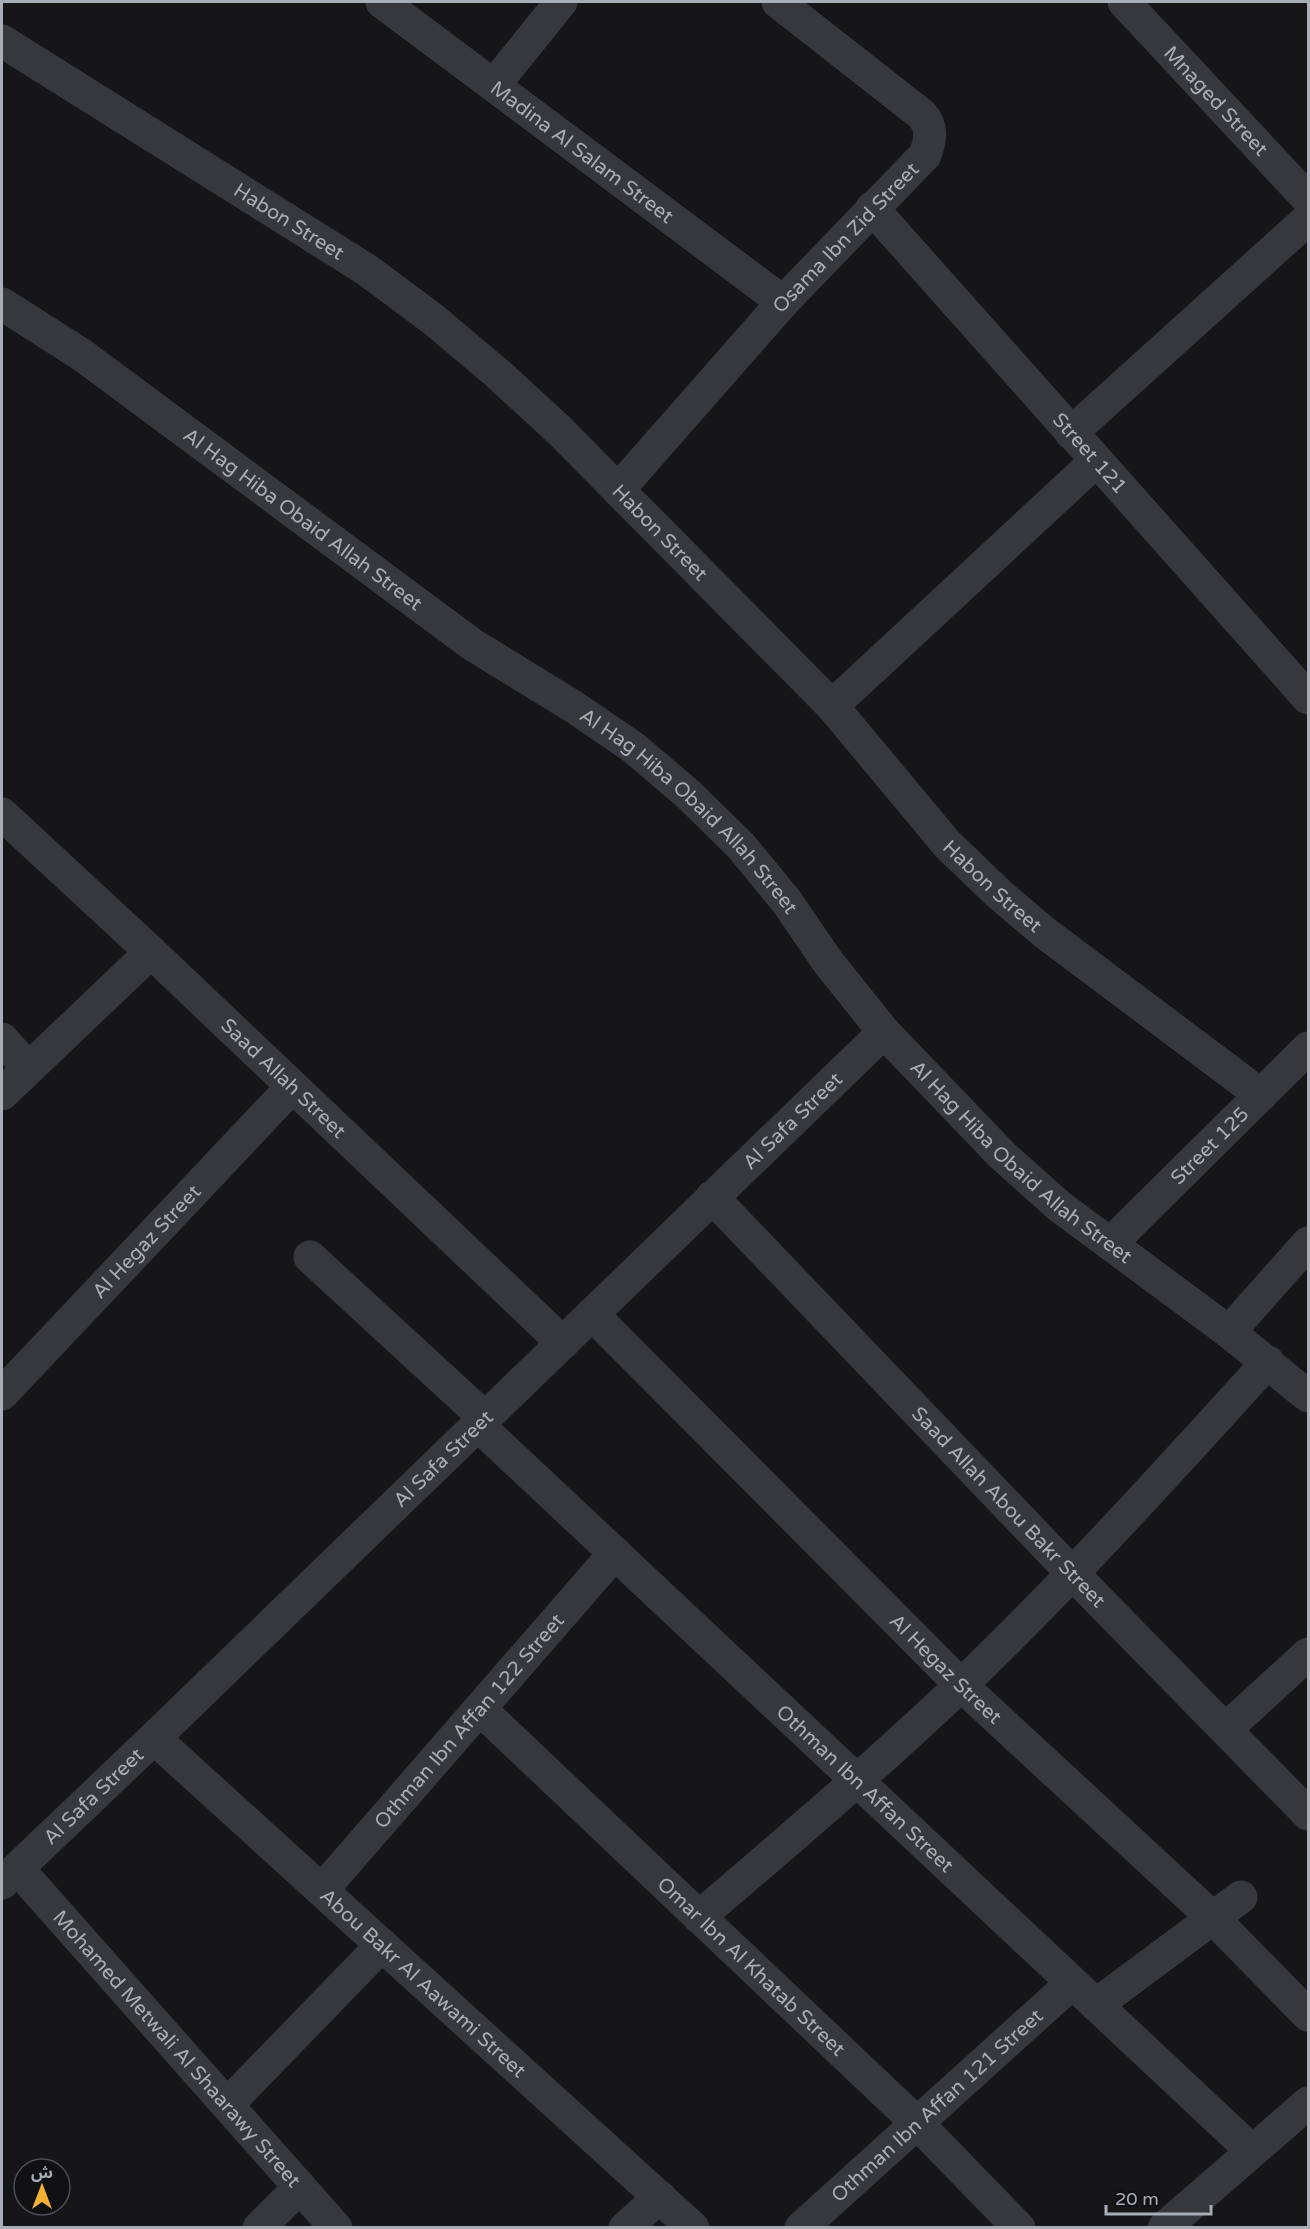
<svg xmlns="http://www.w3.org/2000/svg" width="1310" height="2229" viewBox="0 0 1310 2229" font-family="'Varela Round','Noto Sans Arabic',sans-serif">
	<rect width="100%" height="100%" fill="#161618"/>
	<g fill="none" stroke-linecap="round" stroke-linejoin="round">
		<g stroke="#37383d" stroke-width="33">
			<path id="s1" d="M382 2 783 302"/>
			<path id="s2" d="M1124 2 1308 199"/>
			<path id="s3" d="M2 41 367 270 434 320 498 374 559 430 832 706 947 844 999 894 1045 933 1261 1095"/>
			<path d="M494 85 561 2"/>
			<path id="s4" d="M872 208 1308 698"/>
			<path id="s5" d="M2 304 82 355 473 645 574 707 634 748 689 795 741 846 787 902 828 962 884 1032 1002 1155 1059 1206 1229 1332 1308 1396"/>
			<path d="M1071 433 1308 219"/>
			<path id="s6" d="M618 490 783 302 925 155C931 139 933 127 921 114L778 2"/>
			<path d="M832 706 1096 461"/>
			<path id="s7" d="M2 814 151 952 563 1343"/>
			<path d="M2 1039 28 1068"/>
			<path d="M2 1094 151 952"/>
			<path id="s8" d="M712 1197 1073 1574 1308 1814"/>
			<path id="s9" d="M1110 1244 1308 1048"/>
			<path d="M310 1257 485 1418"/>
			<path id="s10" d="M592 1314 961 1685 1213 1918 1308 2015"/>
			<path d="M1229 1332 1308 1243"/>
			<path id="s11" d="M2 1394 292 1087"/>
			<path id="s12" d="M478 1425 1252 2151"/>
			<path id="s13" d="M480 1709 917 2123 1019 2228"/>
			<path d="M1226 1729 1308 1654"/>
			<path id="s14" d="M154 1738 693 2228"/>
			<path id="s15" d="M18 1869 336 2228"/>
			<path id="s16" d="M2 1883 154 1738 884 1032"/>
			<path id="s17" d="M322 1890 615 1553"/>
			<path d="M699 1917C788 1841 877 1765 961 1685 1069 1582 1167 1472 1268 1362"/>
			<path d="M1096 2005 1241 1897"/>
			<path d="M227 2105 382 1945"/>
			<path d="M259 2228 300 2187"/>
			<path d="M625 2228 660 2197"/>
			<path id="s18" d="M801 2228 1072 1983"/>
			<path d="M1164 2228 1308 2103"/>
		</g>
	</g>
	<g text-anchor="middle" stroke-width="4.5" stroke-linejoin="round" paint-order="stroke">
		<g font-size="20" fill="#a8adb8" stroke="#111113">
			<text dy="7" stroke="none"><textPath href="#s2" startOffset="135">Mnaged Street</textPath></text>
			<text dy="7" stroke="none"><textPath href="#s1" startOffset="250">Madina Al Salam Street</textPath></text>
			<text dy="7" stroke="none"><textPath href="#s3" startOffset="339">Habon Street</textPath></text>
			<text dy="7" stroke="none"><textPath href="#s6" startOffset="340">Osama Ibn Zid Street</textPath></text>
			<text dy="7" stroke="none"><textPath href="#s4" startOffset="328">Street 121</textPath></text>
			<text dy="7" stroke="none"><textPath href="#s5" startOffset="370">Al Hag Hiba Obaid Allah Street</textPath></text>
			<text dy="7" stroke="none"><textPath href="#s3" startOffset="825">Habon Street</textPath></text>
			<text dy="7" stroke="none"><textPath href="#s5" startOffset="856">Al Hag Hiba Obaid Allah Street</textPath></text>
			<text dy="7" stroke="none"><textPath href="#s3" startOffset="1311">Habon Street</textPath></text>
			<text dy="7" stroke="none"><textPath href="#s7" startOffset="386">Saad Allah Street</textPath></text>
			<text dy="7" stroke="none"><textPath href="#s16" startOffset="1098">Al Safa Street</textPath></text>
			<text dy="7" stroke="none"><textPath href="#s9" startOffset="140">Street 125</textPath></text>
			<text dy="7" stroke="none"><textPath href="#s5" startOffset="1342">Al Hag Hiba Obaid Allah Street</textPath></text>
			<text dy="7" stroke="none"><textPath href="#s11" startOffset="210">Al Hegaz Street</textPath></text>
			<text dy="7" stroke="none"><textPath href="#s16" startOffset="612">Al Safa Street</textPath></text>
			<text dy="7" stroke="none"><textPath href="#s8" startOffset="429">Saad Allah Abou Bakr Street</textPath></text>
			<text dy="7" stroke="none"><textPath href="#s10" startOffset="501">Al Hegaz Street</textPath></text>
			<text dy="7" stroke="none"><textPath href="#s17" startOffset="224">Othman Ibn Affan 122 Street</textPath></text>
			<text dy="7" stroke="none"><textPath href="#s12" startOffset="531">Othman Ibn Affan Street</textPath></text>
			<text dy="7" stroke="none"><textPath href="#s16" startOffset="126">Al Safa Street</textPath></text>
			<text dy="7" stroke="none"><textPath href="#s13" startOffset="374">Omar Ibn Al Khatab Street</textPath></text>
			<text dy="7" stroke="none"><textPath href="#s14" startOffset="364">Abou Bakr Al Aawami Street</textPath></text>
			<text dy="7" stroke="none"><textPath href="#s15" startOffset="240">Mohamed Metwali Al Shaarawy Street</textPath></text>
			<text dy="7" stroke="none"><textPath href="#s18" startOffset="183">Othman Ibn Affan 121 Street</textPath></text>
		</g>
	</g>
	<rect width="1310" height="2229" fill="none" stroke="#a8adb8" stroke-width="6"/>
	<g transform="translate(42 2187)"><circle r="28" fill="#111113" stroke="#4d4f55" stroke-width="1.5"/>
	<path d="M0-4.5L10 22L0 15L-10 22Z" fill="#f2b134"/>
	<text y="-9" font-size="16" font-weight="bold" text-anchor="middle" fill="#a8adb8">ش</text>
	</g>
	<path d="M1106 2205v9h105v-9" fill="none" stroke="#a8adb8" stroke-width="3"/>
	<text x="1115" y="2205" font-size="18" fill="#a8adb8" stroke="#111113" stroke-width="4.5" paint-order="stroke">20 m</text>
</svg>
